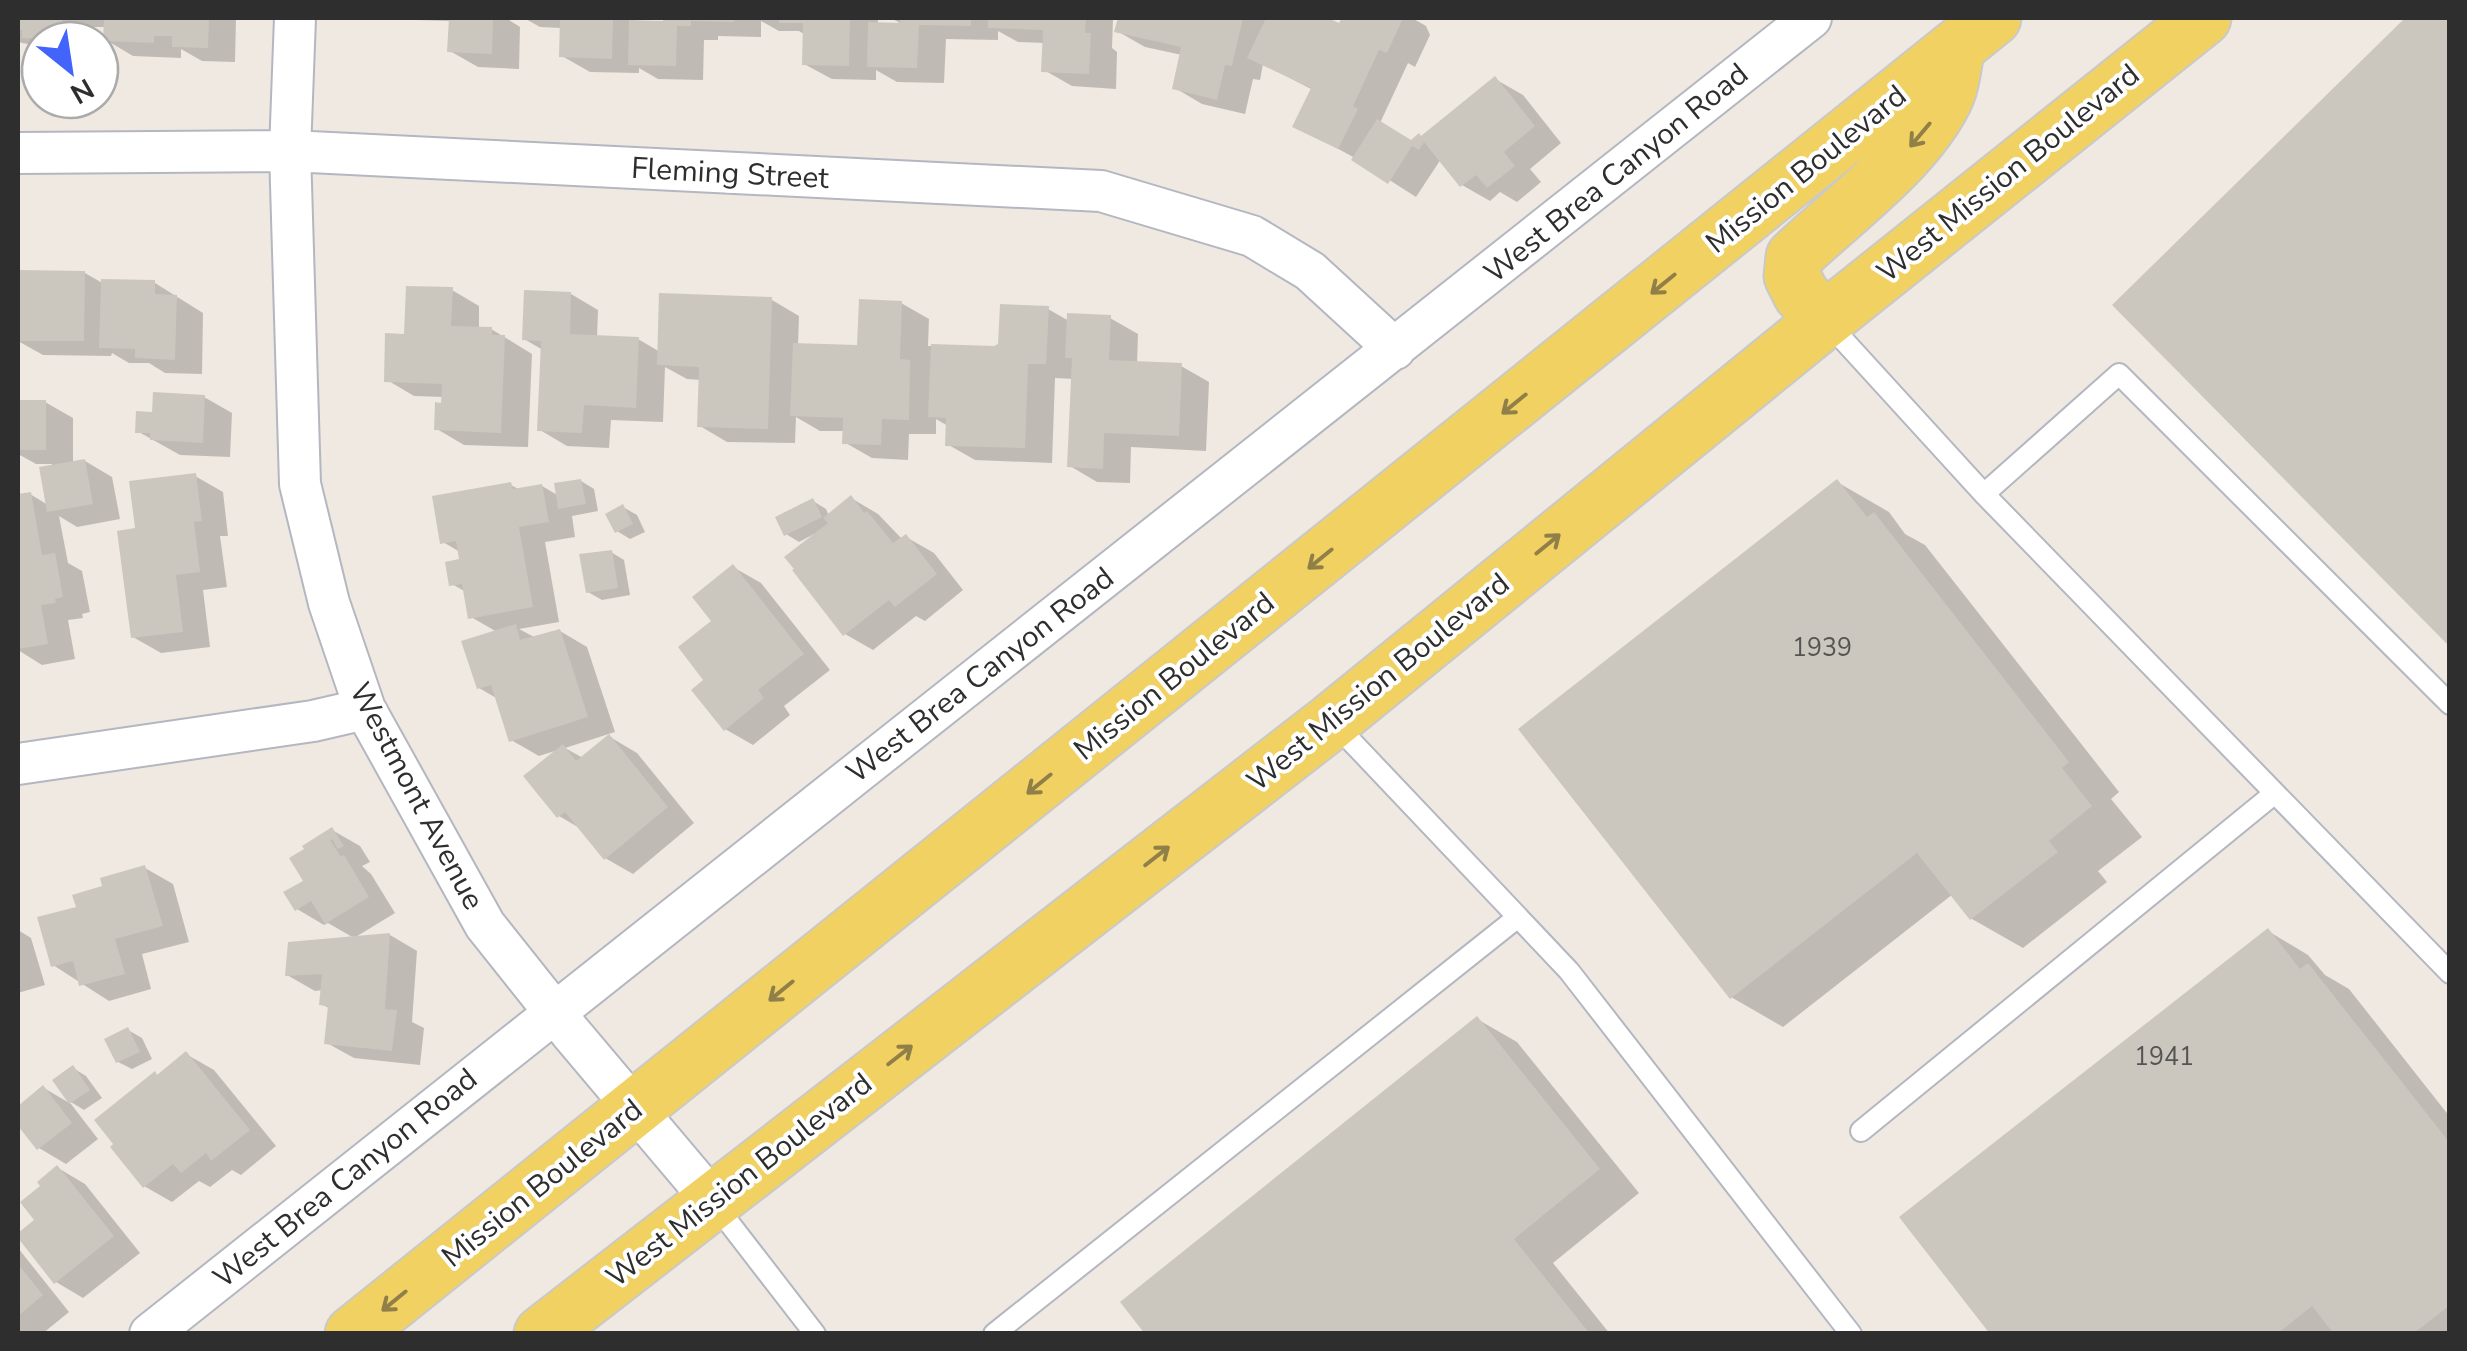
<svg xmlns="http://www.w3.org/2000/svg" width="2467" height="1351" viewBox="0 0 2467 1351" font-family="'Nunito Sans',sans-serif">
	<rect width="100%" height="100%" fill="#efe9e1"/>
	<path fill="#0003" d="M18 18H236L235 62 202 61 181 49V58L133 56 106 40V27H91L90 40H40V46L22 43 18 41Z
		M411 18H509V20L520 27 519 69 478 67 450 51 451 21 415 20Z
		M524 18H636L635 23 665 24V18H878V25L905 26 891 18H1113L1112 48 1117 52 1116 89 1072 86 1044 70 1045 43 1018 42 998 31V40L946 39 944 83 897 82 876 70V80L832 79 804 64 805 35 799 31H779L761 21V37L718 36V40H704L703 80 658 79 639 68V73L590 72 562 56V28L540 27Z
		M1120 18H1322L1340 26 1344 18H1412L1426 26 1430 35 1415 67 1408 63 1380 123 1412 142 1423 138 1495 79 1523 95 1561 143 1530 169 1541 182 1517 202 1500 192 1490 201 1462 185 1441 159 1416 197 1355 158 1296 126 1313 90 1263 64 1260 80 1253 79 1245 114 1202 104 1175 88 1182 55 1145 47 1117 31Z
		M18 273H85L104 284 155 283 203 313 202 374 165 373 149 363H129L112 353 111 356 43 355 18 341Z
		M452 290 479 306V329H491L532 354 528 447 464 445 437 429 444 397 414 396 387 380 407 336Z
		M571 294 598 310 597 338 638 339 660 352 772 300 799 316 798 346 859 348 901 303 929 319 928 346 995 348 1048 309 1069 321 1110 318 1138 334 1137 364 1181 366 1209 382 1206 451 1131 447 1130 483 1097 482 1070 466 1074 379 1055 378 1052 463 975 460 947 444 948 426 936 419V434H909L908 460 872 458 844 442 845 431H820L796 417 795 443 727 442 700 426 701 380 687 379 665 367 663 422 611 420 609 448 567 446 540 430 543 350 524 339Z
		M204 397 232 413 230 457 180 455 137 431 154 415Z
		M45 402 73 418V463L85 461 112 477 120 519 77 527 59 516 68 563 82 571 90 612 82 614 83 618 68 620 75 659 42 665 18 650V497L30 494 48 505 52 464H36L18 454V403Z
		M195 476 223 492 228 536H220L227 587 203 590 210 647 161 653 133 637 138 531Z
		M581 481 594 489 598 511 572 516 575 537 545 542 559 622 519 629 536 638 560 631 587 647 615 732 565 748 583 758 610 737 637 753 694 823 633 874 605 858 583 830 559 816 558 750 539 756 511 740 498 699 479 688 497 632 471 617 466 592 452 584 461 562 460 552 443 542 511 485 520 490 542 486 559 496Z
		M1837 482 1889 512 1905 534 1925 545 2119 792 2111 799 2142 837 2098 871 2107 882 2023 948 1972 919 1953 894 1783 1027 1731 997Z
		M851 498 878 514 902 539 906 537 934 553 963 590 925 621 916 616 873 650 845 634 814 534 799 542 786 534 813 501 826 509 829 516Z
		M623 507 637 515 645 532 630 539 617 531Z
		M611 552 624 560 630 595 602 600 588 592Z
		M733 567 761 583 830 670 784 706 790 715 753 745 725 729 715 621Z
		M332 830 360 846 370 862 362 866 371 874 395 913 354 938 328 923 324 925 297 909 306 882Z
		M145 868 173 884 189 942 142 954 151 989 109 1001 53 965 105 888Z
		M18 930 31 938 45 985 18 993Z
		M2268 931 2308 955 2325 975 2349 989 2450 1117V1334H1993Z
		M390 935 417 951 412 1022 424 1028 420 1065 354 1058 327 1043 331 1009 321 1004 323 990 315 991 287 975Z
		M1477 1019 1517 1042 1639 1193 1553 1263 1610 1334H1148Z
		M128 1030 142 1038 152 1059 132 1069 118 1062Z
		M186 1054 214 1070 276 1146 241 1175 232 1170 210 1187 199 1181 172 1202 144 1186 159 1077Z
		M73 1068 86 1076 102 1098 84 1110 71 1102Z
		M44 1088 71 1104 98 1139 66 1164 39 1148 18 1122V1109Z
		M58 1168 85 1184 140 1253 83 1298 56 1282 38 1221 43 1186Z
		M18 1248 69 1312 42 1334H18Z"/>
	<path fill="#cbc7bf" d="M18 18H63V39L22 38V30H18Z
		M104 18H209L208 48 172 47V36H154V43L103 41Z
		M449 18H493L492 54 447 52Z
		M560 18H613L612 59 559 57Z
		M663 18H734V22L691 21V26H677L676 66 628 65 629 20 663 21Z
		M779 18H850L849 66 802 65 803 23H779Z
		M900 18H971V26L919 25 917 68 867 67 868 22 900 23Z
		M988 18H1086L1085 33H1091L1089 74 1041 72 1043 30 988 28Z
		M1118 18H1243L1232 66 1225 65 1217 100 1172 89 1181 47 1114 32Z
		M1266 18H1328L1339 23 1342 18H1403L1387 53 1379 50 1353 106 1358 109 1338 149 1292 127 1311 88 1247 58Z
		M2405 18H2450V647L2112 305Z
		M1495 76 1535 126 1504 152 1515 166 1487 188 1476 175 1460 187 1424 142 1419 150 1412 146 1388 184 1351 160 1377 119 1411 140 1419 133 1421 136Z
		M18 270 85 271 84 341H18Z
		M101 279 155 280V294L177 295 175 360 135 358V349L99 348Z
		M406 286 453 287 451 326 492 327V335H505L501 433 434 430 435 402 441 403 442 384 384 382 385 333 404 334Z
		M524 290 571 292 570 334 639 337 636 408 584 405 582 433 537 431 541 341 522 340Z
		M659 293 772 297 768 429 697 427 699 367 657 365Z
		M859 299 902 301 900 359 910 360 909 420 882 419 881 445 842 444 843 418 790 416 793 343 857 345Z
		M1000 304 1049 306 1046 364H1028L1025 448 945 446 946 418 928 417 931 344 994 346 998 344Z
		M1067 313 1111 315 1109 360 1182 363 1179 436 1104 433 1103 469 1067 467 1072 358H1065Z
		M153 392 205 395 203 443 150 440V433H135L136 411 152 412Z
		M18 400H46V450H18Z
		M85 459 93 504 47 512 39 467Z
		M196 473 202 521 194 522 200 572 176 575 183 632 131 638 117 531 135 528 129 481Z
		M581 479 586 504 558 509 554 483Z
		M1837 479 1867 517 1874 512 2069 762 2062 768 2092 806 2049 841 2058 852 1970 920 1917 853 1730 999 1518 729Z
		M511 482 513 489 542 484 549 522 519 527 533 607 468 619 462 584 449 586 445 562 459 559 456 541 440 544 432 496Z
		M31 492 42 555 55 553 63 597 55 599 56 603 41 605 48 644 18 649V494Z
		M851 495 864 513 867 511 893 543 906 534 937 574 895 607 889 600 843 636 792 570 794 569 784 557 828 523 823 518Z
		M813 498 822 517 784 536 775 517Z
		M623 504 633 524 615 533 605 514Z
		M612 550 618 588 586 593 579 554Z
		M733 564 804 654 758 690 764 698 724 731 691 690 703 680 678 647 711 621 692 597Z
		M516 624 520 640 560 629 588 717 509 742 491 685 477 689 461 641Z
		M609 734 668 807 604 860 565 812 557 818 523 776 563 744 576 761Z
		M332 827 344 846 338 849 332 839 330 840 341 857 344 855 369 897 325 924 311 901 295 911 283 892 303 881 289 858 304 849 302 846Z
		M145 865 163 926 115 939 125 974 79 986 73 961 51 967 37 917 76 907 72 895 102 886 100 878Z
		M2268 928 2300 969 2308 963 2450 1143V1305L2413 1334H2334L2312 1306 2277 1334H1990L1899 1217Z
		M390 933 385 1009 397 1010 392 1051 324 1044 328 1006 319 1005 322 974 285 976 288 942Z
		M1477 1016 1600 1169 1514 1239 1590 1334H1145L1120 1302Z
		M128 1027 140 1052 116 1063 104 1039Z
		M186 1051 250 1130 211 1161 206 1153 181 1173 173 1164 143 1188 110 1147 113 1144 94 1120 155 1071 157 1075Z
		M73 1065 90 1090 69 1104 52 1080Z
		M43 1085 72 1123 37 1150 18 1126V1106Z
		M57 1165 114 1236 54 1284 18 1238V1233L34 1220 20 1202 40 1186 37 1182Z
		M18 1264 43 1295 18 1316Z"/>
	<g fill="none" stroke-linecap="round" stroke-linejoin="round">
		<g stroke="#b4b7c1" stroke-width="24">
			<path id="service" d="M1826 321 1984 494 2450 973
				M1984 494 2119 374 2450 704
				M1518 917 1569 971 1851 1334
				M1861 1131 2275 793
				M713 1202 815 1334
				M994 1334 1518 917 1333 722"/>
		</g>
		<g stroke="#b4b7c1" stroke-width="44">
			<path id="minor" d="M295 18 290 151 300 484 329 603 365 709 485 925 571 1033 712 1200
				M18 153 290 151 1101 191 1252 236 1310 271 1395 349
				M18 764 313 721 365 709
				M150 1334C702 893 1258 458 1811 18"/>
		</g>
		<g stroke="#c9c9c9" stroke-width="59">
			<path id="primary" d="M1825 320 1801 294 1792 276 1794 257C1842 211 1914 160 1944 100 1952 85 1953 64 1957 47
				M353 1334 1993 18
				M542 1334 1332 721 1825 320 2203 18"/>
		</g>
		<use href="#service" stroke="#fff" stroke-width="20"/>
		<use href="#minor" stroke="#fff" stroke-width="40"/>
		<use href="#primary" stroke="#f2d163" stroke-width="55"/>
	</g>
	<defs><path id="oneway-shaft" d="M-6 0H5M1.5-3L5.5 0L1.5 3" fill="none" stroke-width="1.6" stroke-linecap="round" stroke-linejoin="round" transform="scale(2.5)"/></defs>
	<g stroke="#908048">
		<use href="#oneway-shaft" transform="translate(1920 135) rotate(130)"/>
		<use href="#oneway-shaft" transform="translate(1663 284) rotate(141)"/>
		<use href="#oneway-shaft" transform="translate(1514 404) rotate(141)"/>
		<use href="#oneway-shaft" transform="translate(1548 544) rotate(-39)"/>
		<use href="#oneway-shaft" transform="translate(1320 559) rotate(141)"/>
		<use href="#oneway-shaft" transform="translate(1039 784) rotate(141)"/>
		<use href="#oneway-shaft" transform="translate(1157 856) rotate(-38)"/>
		<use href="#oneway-shaft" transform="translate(781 991) rotate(141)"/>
		<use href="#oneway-shaft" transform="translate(900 1055) rotate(-38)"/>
		<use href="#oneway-shaft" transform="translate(394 1301) rotate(141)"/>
	</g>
	<g text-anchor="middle" stroke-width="8" stroke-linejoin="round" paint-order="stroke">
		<g font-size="25" fill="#555452">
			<text x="1822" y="656">1939</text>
			<text x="2164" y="1065">1941</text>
		</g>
		<g font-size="30" fill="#2e2e2e" stroke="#fff">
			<text transform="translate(1806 169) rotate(-39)" y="10">Mission Boulevard</text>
			<text transform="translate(730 173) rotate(3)" y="10">Fleming Street</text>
			<text transform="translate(1616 173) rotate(-39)" y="10">West Brea Canyon Road</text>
			<text transform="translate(2008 173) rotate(-39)" y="10">West Mission Boulevard</text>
			<text transform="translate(980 675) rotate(-38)" y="10">West Brea Canyon Road</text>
			<text transform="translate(1174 676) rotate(-39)" y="10">Mission Boulevard</text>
			<text transform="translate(1378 682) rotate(-39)" y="10">West Mission Boulevard</text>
			<text transform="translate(417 796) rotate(62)" y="10">Westmont Avenue</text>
			<text transform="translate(345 1178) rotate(-39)" y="10">West Brea Canyon Road</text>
			<text transform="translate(739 1180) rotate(-38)" y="10">West Mission Boulevard</text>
			<text transform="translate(542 1183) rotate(-39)" y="10">Mission Boulevard</text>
		</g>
	</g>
	<rect width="2467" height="1351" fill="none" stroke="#2e2e2e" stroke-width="40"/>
	<g transform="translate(70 70) rotate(150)"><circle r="48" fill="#ffffff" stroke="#ababab" stroke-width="2.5"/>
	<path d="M0-8L18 38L0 25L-18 38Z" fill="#4264fb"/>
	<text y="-15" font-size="28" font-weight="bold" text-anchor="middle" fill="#2e2e2e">N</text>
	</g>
</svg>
